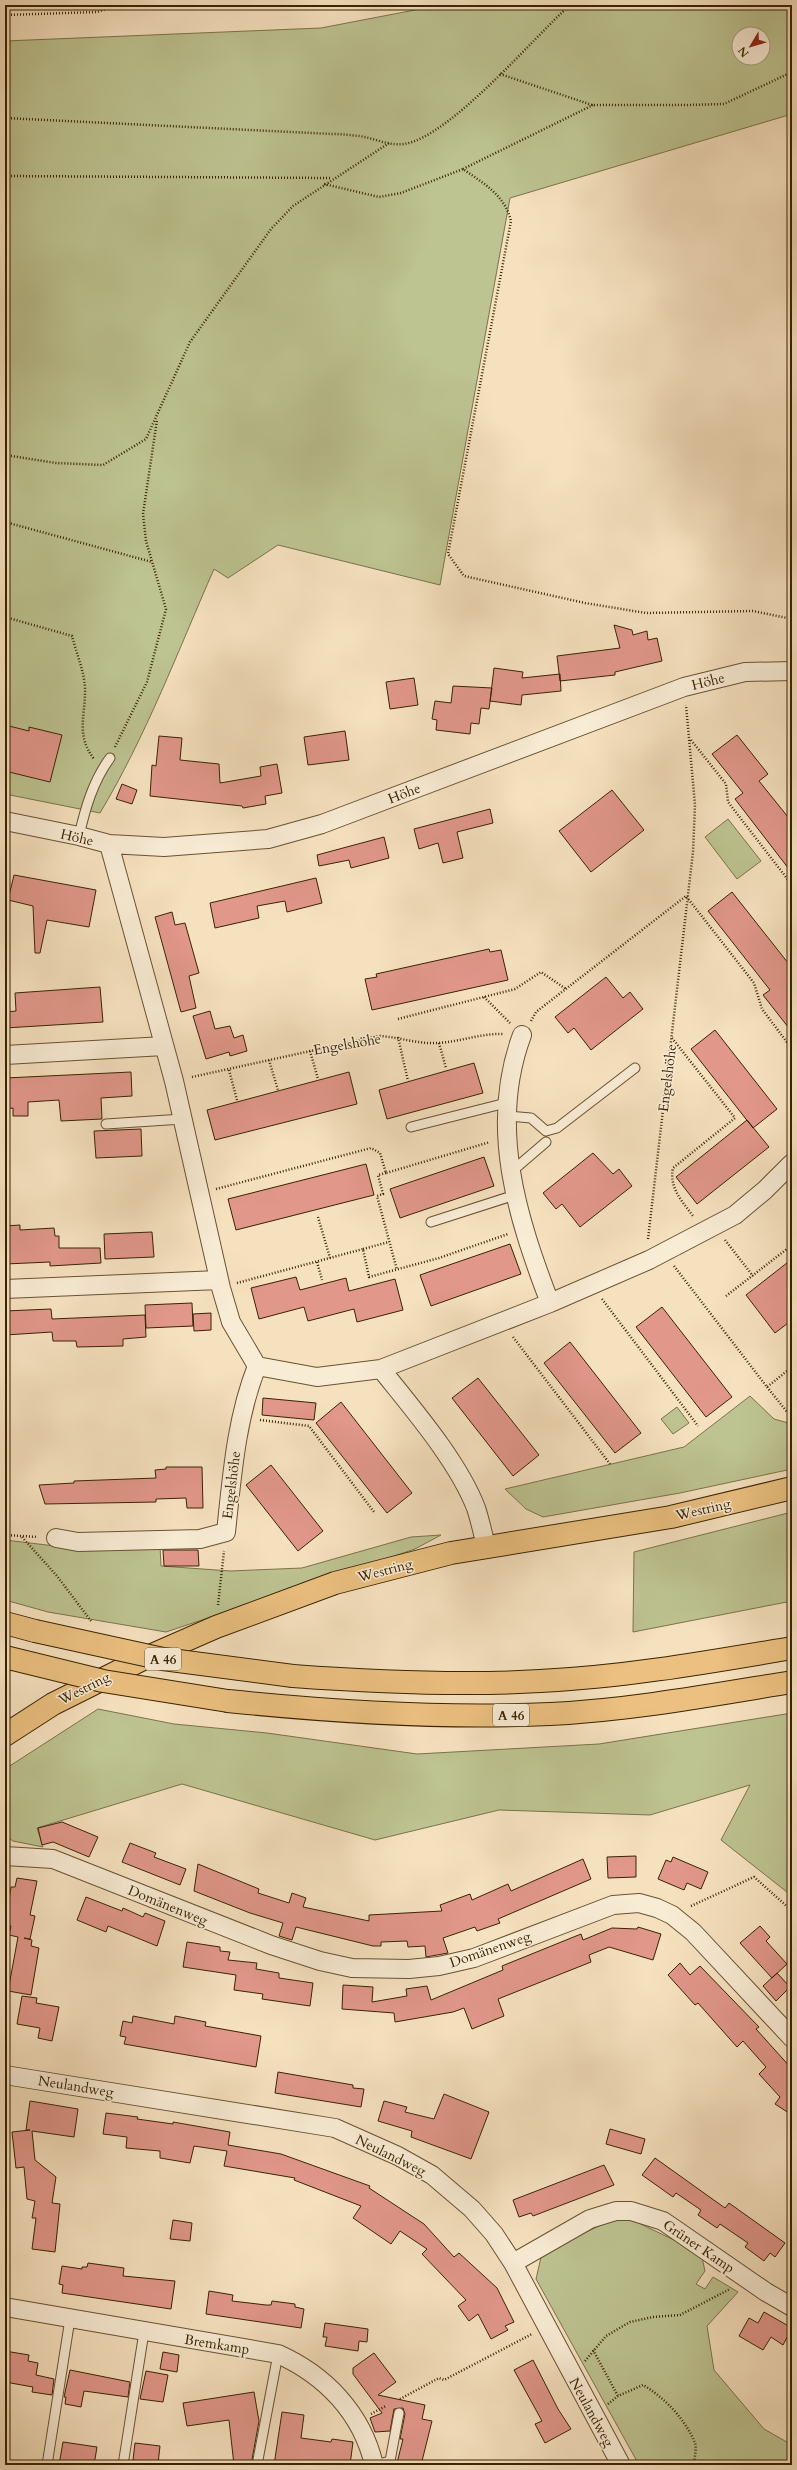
<svg xmlns="http://www.w3.org/2000/svg" width="797" height="2470" viewBox="0 0 797 2470" font-family="Cardo,serif">
	<rect width="100%" height="100%" fill="#f6e1bf"/>
	<filter id="stains"><feTurbulence type="fractalNoise" baseFrequency=".005" numOctaves="4"/><feColorMatrix values="0 0 0 0 .2 0 0 0 0 .09 0 0 0 0 .02 0 0 0 .5 -.17"/></filter>
	<radialGradient id="worn" r=".72"><stop offset=".6" stop-color="#630" stop-opacity="0"/><stop offset="1" stop-color="#630" stop-opacity=".3"/></radialGradient>
	<path fill="#bdc391" stroke="#7b734a" fill-rule="evenodd" d="M441 5H792V114L510 198 440 585 278 545 228 578 214 569C178 651 146 736 100 813L5 794V41L321 28ZM739 34H763V58H739Z
		M728 819 761 861 737 879 705 837Z
		M750 1396 774 1419 792 1424V1469L680 1493 543 1517 526 1509 505 1489 684 1447Z
		M677 1407 689 1423 673 1434 661 1419Z
		M792 1512V1601L633 1632 634 1552Z
		M441 1535 415 1549 166 1632 48 1612 5 1600V1540L55 1546H160L161 1566 230 1571 302 1568 411 1537Z
		M98 1709 174 1724 267 1733 417 1754 599 1744 792 1713V1896L721 1840 750 1785 650 1815 499 1810 375 1840 182 1784 37 1828 43 1847 13 1841 5 1835V1769Z
		M622 2215 701 2253 705 2271 696 2284 705 2289 713 2277 738 2292 707 2326 714 2370 764 2429 792 2445V2465H639L536 2279 542 2253Z"/>
	<path fill="#e1978a" stroke="#392302" d="M614 625 632 630 633 635 647 631 648 640 657 638 662 661 615 672V675L560 681 557 656 620 648Z
		M494 668 523 672 522 678 560 674 561 691 522 695 521 705 490 701Z
		M414 678 418 705 390 709 386 682Z
		M453 686 492 688 489 709 481 708 479 724 471 723 470 734 436 730 437 720 432 719 435 701 451 703Z
		M5 725 29 731V727L62 735 50 782 5 771Z
		M345 731 349 760 308 765 304 737Z
		M737 735 768 774 759 781 792 822V873L735 799 743 793 712 754Z
		M159 736 182 738 180 760 219 764 220 783 261 776 260 767 277 764 282 793 265 796 266 804 243 808 242 806 150 796 152 765 156 766Z
		M122 784 137 790 132 804 116 799Z
		M612 790 644 830 591 872 559 831Z
		M490 809 493 823 457 832 463 858 443 863 438 843 419 849 414 829Z
		M384 837 389 858 351 868 349 860 319 866 317 855Z
		M14 875 96 890 89 927 47 920 40 953H35L33 906 8 900Z
		M316 878 322 903 287 912 285 901 257 906 259 918 215 928 210 903Z
		M732 892 792 968V1032L763 995 770 990 708 911Z
		M172 912 175 925 185 923 199 973 189 976 196 1008 181 1012 155 917Z
		M489 949 490 952 501 950 508 980 372 1010 365 979 377 977 376 974Z
		M606 977 623 998 630 992 643 1009 591 1050 574 1028 568 1033 555 1017Z
		M100 987 103 1022 5 1028V1012L16 1011 15 993Z
		M210 1011 215 1029 230 1026 234 1038 243 1035 247 1051 230 1056 229 1052 206 1059 193 1016Z
		M715 1030 777 1109 753 1128 691 1049Z
		M474 1063 483 1093 387 1119 379 1090Z
		M131 1072 132 1096 101 1098 102 1119 61 1121 59 1100 28 1102V1116H13V1108L5 1109V1078Z
		M349 1072 357 1104 215 1140 207 1110Z
		M747 1120 769 1147 697 1204 676 1177Z
		M141 1129 142 1156 96 1158 94 1131Z
		M593 1153 613 1174 619 1169 632 1186 580 1227 562 1204 556 1209 543 1193Z
		M484 1157 494 1186 400 1218 390 1189Z
		M366 1164 374 1195 236 1230 228 1199Z
		M20 1225V1230L54 1228 55 1236H59V1248H100L101 1263 50 1266V1262L5 1264V1226Z
		M152 1232 154 1257 105 1259 104 1234Z
		M510 1244 521 1274 431 1306 420 1275Z
		M792 1259V1320L775 1333 746 1295Z
		M296 1277 300 1290 346 1278 349 1291 395 1279 403 1310 357 1322 354 1309 308 1321 304 1307 259 1319 251 1288Z
		M192 1303 193 1326 146 1328 145 1305Z
		M662 1307 732 1397 706 1417 636 1327Z
		M51 1309 52 1319 145 1315 146 1337 123 1339V1346L77 1347 76 1341H53L52 1332 5 1335V1311Z
		M211 1313V1330L194 1331 193 1314Z
		M570 1342 641 1433 615 1453 544 1363Z
		M478 1378 539 1455 513 1476 452 1398Z
		M263 1398 316 1403 314 1420 262 1415Z
		M341 1402 412 1493 387 1513 316 1423Z
		M271 1465 323 1531 298 1551 246 1485Z
		M166 1467H202L203 1508H187L186 1498 156 1499V1502L45 1504 39 1485 74 1483V1481L156 1478 155 1470 166 1469Z
		M163 1550H198L199 1566H164Z
		M62 1822 98 1837 89 1857 53 1842 42 1845 38 1828Z
		M130 1843 156 1853 154 1857 186 1869 180 1885 122 1862Z
		M636 1856V1877L608 1878 607 1857Z
		M673 1857 708 1872 701 1889 687 1883 684 1890 658 1879 666 1860 671 1862Z
		M583 1859 591 1879 498 1919 500 1923 477 1931 475 1927 443 1938 448 1953 426 1957 425 1946 408 1947 407 1941 381 1942V1946H373L296 1927 292 1940 279 1936 283 1923 250 1913 194 1891 198 1864 259 1889 258 1893 289 1903 292 1893 306 1898 303 1907 369 1921V1915L442 1911 440 1905 470 1894 472 1900 508 1884 511 1891Z
		M17 1878 37 1881 30 1915 35 1916 30 1939 24 1938 32 1940 31 1946 39 1948 31 1995 8 1991 18 1937 9 1935 11 1926 5 1925 11 1887H15Z
		M86 1897 122 1911 123 1908 143 1917 145 1913 165 1921 157 1946 108 1926 106 1932 77 1920Z
		M760 1926 770 1937 766 1941 787 1964 772 1978 740 1943Z
		M638 1927 661 1934 653 1960 609 1947 589 1955 591 1962 498 1999 504 2016 472 2029 464 2008 453 2012 395 2022 394 2013 342 2009 343 1985 373 1987 372 2002 407 1996 406 1989 427 1986 431 2000 503 1970 502 1966 581 1934 583 1940 612 1928 637 1929Z
		M187 1942 220 1947V1951L230 1952 228 1960 257 1963 256 1969 279 1973V1978L313 1983 310 2006 262 1999 263 1994 234 1990 236 1975 183 1967Z
		M680 1963 690 1975 700 1966 759 2027 756 2029 792 2069V2115L775 2104 780 2097 759 2074 766 2067 743 2041 737 2047 698 2003 695 2005 668 1975Z
		M777 1973 790 1987 776 2001 763 1986Z
		M22 1996 37 1998 36 2003 59 2007 52 2041 38 2038 40 2028 17 2024Z
		M133 2016 174 2024 175 2016 206 2022 205 2026 261 2036 256 2067 124 2044 126 2037 120 2036 123 2021 132 2023Z
		M278 2072 353 2085V2088L364 2089 361 2107 275 2093Z
		M444 2094 489 2112 471 2159 411 2137 412 2131 378 2121 384 2101 407 2107 405 2112 434 2119Z
		M30 2101 78 2109 74 2137 32 2131 35 2160 56 2177 52 2203 60 2204 55 2252 32 2249 36 2218H32L35 2201 27 2199 24 2167 16 2168 12 2132 30 2130H26Z
		M106 2113 138 2117 137 2119 173 2124V2122L230 2132 228 2145 281 2154 370 2186 369 2188 424 2224 454 2257 459 2253 497 2288 514 2322 505 2326 508 2330 491 2339 478 2314 469 2321 458 2306 466 2300 422 2254 427 2249 400 2231 391 2244 353 2218 361 2206 294 2180 295 2178 224 2166 227 2151 194 2146 190 2163 160 2158V2151L126 2148 127 2137 103 2134Z
		M610 2129 645 2139 641 2154 606 2144Z
		M655 2158 725 2208 729 2203 785 2243 775 2257 770 2253 764 2261 745 2247 748 2243 720 2224 717 2228 698 2215 701 2210 676 2193 673 2197 642 2175Z
		M604 2165 614 2185 533 2216 531 2213 519 2217 513 2200Z
		M173 2220 192 2223 190 2241 170 2239Z
		M88 2263 124 2268 123 2276 175 2281 171 2309 62 2293 63 2285 59 2284 62 2266 82 2269V2267H87Z
		M209 2291 233 2295 232 2301 266 2305H271L272 2301 295 2304V2307L304 2309 301 2328 206 2314Z
		M764 2312 792 2328 783 2345 771 2337 763 2350 739 2336 749 2318 758 2323Z
		M325 2323 368 2329 367 2342 359 2341 358 2351 325 2346 327 2337H323Z
		M5 2351 29 2355 28 2361 38 2363 36 2375 54 2379 52 2395 32 2392 33 2387 5 2382Z
		M163 2352 179 2355 177 2372 160 2369Z
		M374 2353 396 2382 378 2395 425 2405 422 2419 432 2421 421 2465 397 2463 403 2439H400L405 2414 403 2408 394 2409 390 2431 375 2432 370 2418 382 2413 353 2374V2368Z
		M533 2360 558 2409 571 2429 545 2443 535 2424 542 2421 514 2370Z
		M70 2370 130 2382 128 2397 84 2391 81 2407 65 2404 66 2397H64Z
		M146 2371 168 2375 163 2402 140 2399Z
		M254 2392 259 2421 251 2465H234L229 2420 187 2426 183 2403Z
		M282 2412 304 2415 301 2438 331 2442 332 2439 353 2442 350 2465H274Z
		M63 2442 97 2447 94 2465H59Z
		M135 2443 160 2446 158 2464 133 2460Z"/>
	<g fill="none" stroke-linecap="round" stroke-linejoin="round">
		<g stroke="#685231" stroke-width="11">
			<path id="service" d="M79 836C85 809 93 781 110 758
				M507 1116 531 1118 546 1131 557 1128 635 1068
				M106 1124 183 1119
				M411 1127 506 1103
				M511 1172 546 1142
				M431 1222 515 1195
				M47 2465 70 2319
				M123 2465 144 2332
				M257 2465 278 2354
				M374 2465 390 2461 399 2413"/>
		</g>
		<g stroke="#685231" stroke-width="20">
			<path id="minor" d="M5 821 79 836 109 844 164 847 268 839 322 824 684 687 745 672 792 671
				M109 844 174 1081 221 1288 231 1322 257 1366 317 1377 381 1369 550 1303 649 1260 735 1215 765 1190 792 1163
				M522 1035C488 1126 517 1217 550 1303
				M5 1055 164 1046
				M5 1289 219 1280
				M381 1369C412 1408 458 1461 476 1508 480 1520 483 1534 486 1546
				M56 1538 78 1542 200 1539 226 1532C232 1476 236 1419 257 1366
				M5 1856 53 1859 271 1945 320 1961 352 1968 409 1969 439 1966 474 1958 613 1905 639 1903 657 1908 672 1915 693 1932 792 2038
				M5 2075 335 2128 398 2156 432 2175 472 2209 494 2234 513 2263 621 2465
				M513 2263 590 2219 616 2211H631L663 2221 766 2292 792 2307
				M5 2307 278 2354C325 2375 362 2413 374 2465"/>
		</g>
		<g stroke="#392302" stroke-width="24">
			<path id="primary" d="M5 1735 53 1704 143 1659 216 1627 335 1583 451 1553 671 1517 792 1488"/>
		</g>
		<g stroke="#392302" stroke-width="24">
			<path id="motorway" d="M5 1623 35 1631
				M293 1676C375 1682 458 1686 540 1681 625 1677 709 1662 792 1648
				M228 1701C335 1712 442 1719 550 1714 631 1710 712 1695 792 1682"/>
		</g>
		<path stroke="#392302" stroke-width="2.5" stroke-dasharray="1 2" stroke-linecap="butt" d="M5 15 97 12 115 6 214 5
			M500 74 592 105H687L724 104 792 72
			M5 118 332 134C341 134 350 135 359 136 374 138 388 146 404 144 450 137 533 38 570 5
			M463 169 593 105
			M5 176 332 178
			M324 184 379 197 401 193 463 169C483 183 505 195 511 221L448 554 464 576 585 603 646 613 753 611 792 619
			M5 455 56 463 103 465 146 439 190 342 271 229 293 206 389 143
			M5 522 152 562
			M5 617 72 636C76 652 84 671 85 687 86 715 75 734 94 759
			M691 740 726 784 728 802 792 885
			M115 747 147 682 166 609 146 541 143 514 157 420
			M484 997 510 1023
			M398 1019 515 989 541 972 566 989
			M531 1021 536 1012 686 896 754 983 762 1009 792 1049
			M398 1037 408 1081
			M672 1038 735 1118 673 1168C669 1188 682 1201 693 1216
			M439 1043 446 1068
			M310 1051 318 1079
			M269 1060 278 1090
			M229 1070 237 1100
			M192 1077 379 1036C399 1037 417 1044 437 1043 460 1042 481 1033 504 1034
			M386 1173 378 1175 383 1194 377 1196 397 1270
			M216 1189 371 1148 380 1153 386 1173 490 1142
			M318 1217 330 1258
			M648 1239 693 852 695 805 686 705
			M725 1240 753 1276
			M363 1249 389 1242
			M317 1262 322 1280
			M674 1266 767 1387 792 1367
			M237 1283 363 1249 369 1277 439 1258 508 1234
			M726 1296 792 1245
			M602 1299 698 1426
			M513 1337 610 1464
			M767 1387 792 1418
			M260 1420 309 1426 374 1512
			M5 1535 38 1537
			M22 1537 57 1576 91 1621
			M218 1605 224 1551
			M691 1906 754 1877 792 1911
			M593 2350 618 2396
			M585 2361 606 2336 630 2322 653 2317 680 2315 730 2289
			M400 2399 439 2378 444 2380 532 2334
			M608 2404 618 2396 643 2385C664 2397 686 2420 695 2443 697 2449 694 2459 694 2465
			M371 2414 386 2406"/>
		<use href="#service" stroke="#f9ecd5" stroke-width="9"/>
		<use href="#minor" stroke="#f9ecd5" stroke-width="18"/>
		<use href="#primary" stroke="#ebc080" stroke-width="22"/>
		<use href="#motorway" stroke="#ebc080" stroke-width="22"/>
		<g stroke="#392302" stroke-width="24" stroke-linecap="butt">
			<path id="motorway-bridge" d="M35 1631 163 1659 293 1676
				M5 1657 103 1681 228 1701"/>
		</g>
		<use href="#motorway-bridge" stroke="#ebc080" stroke-width="22"/>
	</g>
	<g text-anchor="middle" stroke-width="3" stroke-linejoin="round" paint-order="stroke">
		<g fill="#f9ecd5" stroke="#735f41" stroke-width="1">
			<rect x="145" y="1648" width="36" height="22" rx="3"/>
			<rect x="493" y="1704" width="36" height="22" rx="3"/>
		</g>
		<g font-size="13" font-weight="bold" fill="#392302">
			<text x="163" y="1664">A 46</text>
			<text x="511" y="1720">A 46</text>
		</g>
		<g font-size="14" fill="#392302" stroke="#f9ecd5">
			<text transform="translate(708 681) rotate(-14)" y="5">Höhe</text>
			<text transform="translate(404 793) rotate(-21)" y="5">Höhe</text>
			<text transform="translate(77 837) rotate(13)" y="5">Höhe</text>
			<text transform="translate(347 1044) rotate(-10)" y="5">Engelshöhe</text>
			<text transform="translate(667 1078) rotate(-83)" y="5">Engelshöhe</text>
			<text transform="translate(231 1485) rotate(-83)" y="5">Engelshöhe</text>
			<text transform="translate(703 1509) rotate(-13)" y="5">Westring</text>
			<text transform="translate(385 1570) rotate(-15)" y="5">Westring</text>
			<text transform="translate(84 1688) rotate(-27)" y="5">Westring</text>
			<text transform="translate(168 1905) rotate(22)" y="5">Domänenweg</text>
			<text transform="translate(490 1949) rotate(-19)" y="5">Domänenweg</text>
			<text transform="translate(76 2086) rotate(9)" y="5">Neulandweg</text>
			<text transform="translate(391 2155) rotate(26)" y="5">Neulandweg</text>
			<text transform="translate(699 2246) rotate(34)" y="5">Grüner Kamp</text>
			<text transform="translate(217 2344) rotate(9)" y="5">Bremkamp</text>
			<text transform="translate(592 2412) rotate(61)" y="5">Neulandweg</text>
		</g>
	</g>
	<rect width="797" height="2470" fill="none" stroke="#f6e1bf" stroke-width="20"/>
	<rect x="6" y="6" width="785" height="2458" fill="none" stroke="#392302" stroke-width="2"/>
	<rect x="10" y="10" width="777" height="2450" fill="none" stroke="#392302"/>
	<g transform="translate(751 46) rotate(232)"><circle r="19" fill="#f9ecd5" stroke="#ac9c81"/>
	<path d="M0-3L7 15L0 10L-7 15Z" fill="#8f2418"/>
	<text y="-6" font-size="11" font-weight="bold" text-anchor="middle" fill="#392302">N</text>
	</g>
	<rect width="100%" height="100%" filter="url(#stains)"/>
	<rect width="100%" height="100%" fill="url(#worn)"/>
</svg>
